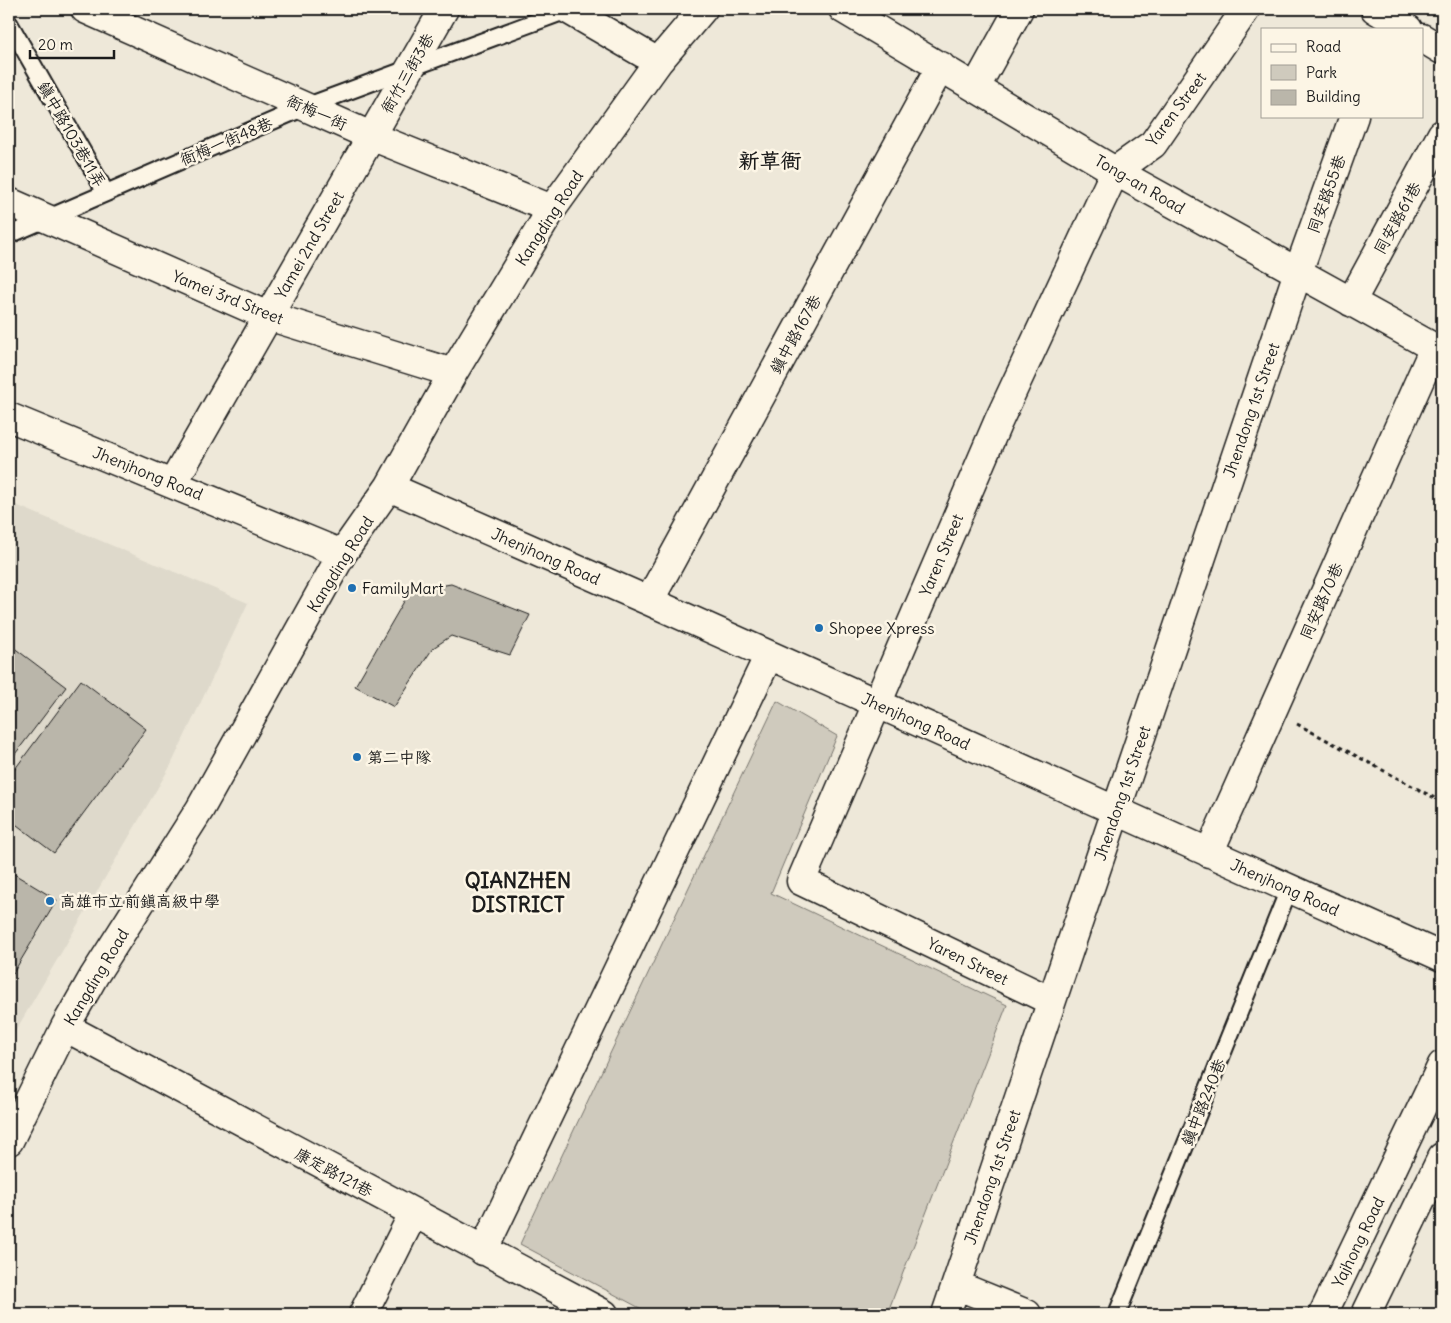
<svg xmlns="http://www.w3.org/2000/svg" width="1451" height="1323" viewBox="0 0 1451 1323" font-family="Delius,'LXGW WenKai TC',sans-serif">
	<rect width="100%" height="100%" fill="#eee8d9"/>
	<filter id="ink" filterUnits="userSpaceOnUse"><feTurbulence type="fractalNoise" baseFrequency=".02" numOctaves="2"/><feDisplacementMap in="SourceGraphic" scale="10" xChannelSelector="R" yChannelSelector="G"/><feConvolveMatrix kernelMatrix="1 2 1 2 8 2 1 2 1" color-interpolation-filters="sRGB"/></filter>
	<g filter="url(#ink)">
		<path fill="#ded9cb" d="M9 502 248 603 171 765 9 1042Z"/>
		<path fill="#cfcabd" stroke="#76736c" d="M777 701 837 736 771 893 1007 1005 887 1314H651L520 1244Z"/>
		<path fill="#bab6aa" stroke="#1c1c1c" d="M451 584 530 615 510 655 451 636 433 648 394 707 355 686 410 591Z
			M9 644 66 687 9 762Z
			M81 680 146 729 54 853 9 819V777Z
			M9 871 57 900 9 980Z"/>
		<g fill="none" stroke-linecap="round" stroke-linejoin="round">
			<g stroke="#1c1c1c" stroke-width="20">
				<path id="service" d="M9 23 106 193
					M9 235 305 107 570 9
					M1117 1314 1289 889"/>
			</g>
			<g stroke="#1c1c1c" stroke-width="31">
				<path id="minor" d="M85 9 371 136 552 209
					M567 9 658 62
					M843 9 1115 171 1442 352
					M1375 9 1408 29
					M1422 38 1442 50
					M976 87 1019 9
					M9 202 268 316 453 373
					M1351 302 1442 134
					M9 417 342 554
					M173 483 444 9
					M389 487 649 601 1442 957
					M649 601 941 66
					M1209 853 1434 348
					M1051 1001 801 881 998 422 1115 171 1153 144 1246 9
					M65 1027 604 1314
					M9 1141 65 1027 94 976 200 809 342 554 389 487 453 373 552 209 658 62 703 9
					M483 1251 769 655
					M956 1285 1027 1314
					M363 1314 413 1214
					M946 1314 1298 272 1354 116
					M1323 1314 1442 1065
					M1366 1314 1442 1157"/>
			</g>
			<path stroke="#1c1c1c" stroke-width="3" stroke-dasharray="4 4" stroke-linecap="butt" d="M1297 724 1442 802"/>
			<use href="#service" stroke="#fcf5e5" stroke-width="16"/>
			<use href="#minor" stroke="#fcf5e5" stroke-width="28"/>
		</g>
	</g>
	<g fill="#1f6fb2" stroke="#fcf5e5" stroke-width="2">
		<circle cx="352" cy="588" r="5"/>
		<circle cx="819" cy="628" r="5"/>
		<circle cx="357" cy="757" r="5"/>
		<circle cx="50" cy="901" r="5"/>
	</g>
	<g text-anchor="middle" stroke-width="5" stroke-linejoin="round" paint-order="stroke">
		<g font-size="16" fill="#1c1c1c" stroke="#fcf5e5">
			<text transform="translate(407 73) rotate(-60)" y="6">衙竹三街3巷</text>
			<text transform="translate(1176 109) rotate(-53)" y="6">Yaren Street</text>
			<text transform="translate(317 112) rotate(24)" y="6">衙梅一街</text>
			<text transform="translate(72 134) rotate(60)" y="6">鎮中路103巷11弄</text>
			<text transform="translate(226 141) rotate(-23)" y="6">衙梅一街48巷</text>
			<text transform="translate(1140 184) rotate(30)" y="6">Tong-an Road</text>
			<text transform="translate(1326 194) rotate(-70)" y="6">同安路55巷</text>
			<text transform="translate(549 218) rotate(-57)" y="6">Kangding Road</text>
			<text transform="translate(1397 218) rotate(-61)" y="6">同安路61巷</text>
			<text transform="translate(309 245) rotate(-60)" y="6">Yamei 2nd Street</text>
			<text transform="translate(228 297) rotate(22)" y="6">Yamei 3rd Street</text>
			<text transform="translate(795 334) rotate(-61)" y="6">鎮中路167巷</text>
			<text transform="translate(1251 410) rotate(-71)" y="6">Jhendong 1st Street</text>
			<text transform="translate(148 473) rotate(22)" y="6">Jhenjhong Road</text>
			<text transform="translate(941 555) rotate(-67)" y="6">Yaren Street</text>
			<text transform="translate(546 556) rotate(24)" y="6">Jhenjhong Road</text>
			<text transform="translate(340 564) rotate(-58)" y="6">Kangding Road</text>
			<text transform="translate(1321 601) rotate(-66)" y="6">同安路70巷</text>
			<text transform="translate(916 721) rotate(24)" y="6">Jhenjhong Road</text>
			<text transform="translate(1122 793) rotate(-71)" y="6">Jhendong 1st Street</text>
			<text transform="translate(1285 887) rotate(24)" y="6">Jhenjhong Road</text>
			<text transform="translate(968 961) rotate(26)" y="6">Yaren Street</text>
			<text transform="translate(96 977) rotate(-59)" y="6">Kangding Road</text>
			<text transform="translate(1203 1102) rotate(-68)" y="6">鎮中路240巷</text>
			<text transform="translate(334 1172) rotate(28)" y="6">康定路121巷</text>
			<text transform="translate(992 1177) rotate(-71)" y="6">Jhendong 1st Street</text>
			<text transform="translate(1358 1242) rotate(-64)" y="6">Yajhong Road</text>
		</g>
		<g font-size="16" fill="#1c1c1c" stroke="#fcf5e5" text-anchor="start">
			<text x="362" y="594">FamilyMart</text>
			<text x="829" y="634">Shopee Xpress</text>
			<text x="367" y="763">第二中隊</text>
			<text x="60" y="907">高雄市立前鎮高級中學</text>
		</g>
		<g font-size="21" font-weight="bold" fill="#1c1c1c" stroke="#fcf5e5">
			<text x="770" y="168">新草衙</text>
			<text x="518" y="888">QIANZHEN<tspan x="518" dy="24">DISTRICT</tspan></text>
		</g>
	</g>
	<rect width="1451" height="1323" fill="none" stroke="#fcf5e5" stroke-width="30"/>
	<rect x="15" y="15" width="1421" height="1293" fill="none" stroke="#1c1c1c" stroke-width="2" filter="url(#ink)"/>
	<rect x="1261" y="28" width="162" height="90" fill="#fcf5e5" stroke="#a29e95"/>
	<rect x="1271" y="44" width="25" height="8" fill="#fcf5e5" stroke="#a29e95"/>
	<text x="1306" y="52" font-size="15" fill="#1c1c1c">Road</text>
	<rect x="1271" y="65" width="25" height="15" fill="#cfcabd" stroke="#a29e95"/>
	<text x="1306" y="78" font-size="15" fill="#1c1c1c">Park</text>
	<rect x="1271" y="90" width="25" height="15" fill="#bab6aa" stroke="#a29e95"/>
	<text x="1306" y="102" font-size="15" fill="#1c1c1c">Building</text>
	<path d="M30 50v8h84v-8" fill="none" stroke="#1c1c1c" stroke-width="2.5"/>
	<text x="38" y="50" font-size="15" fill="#1c1c1c" stroke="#fcf5e5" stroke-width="4" paint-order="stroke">20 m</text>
</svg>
